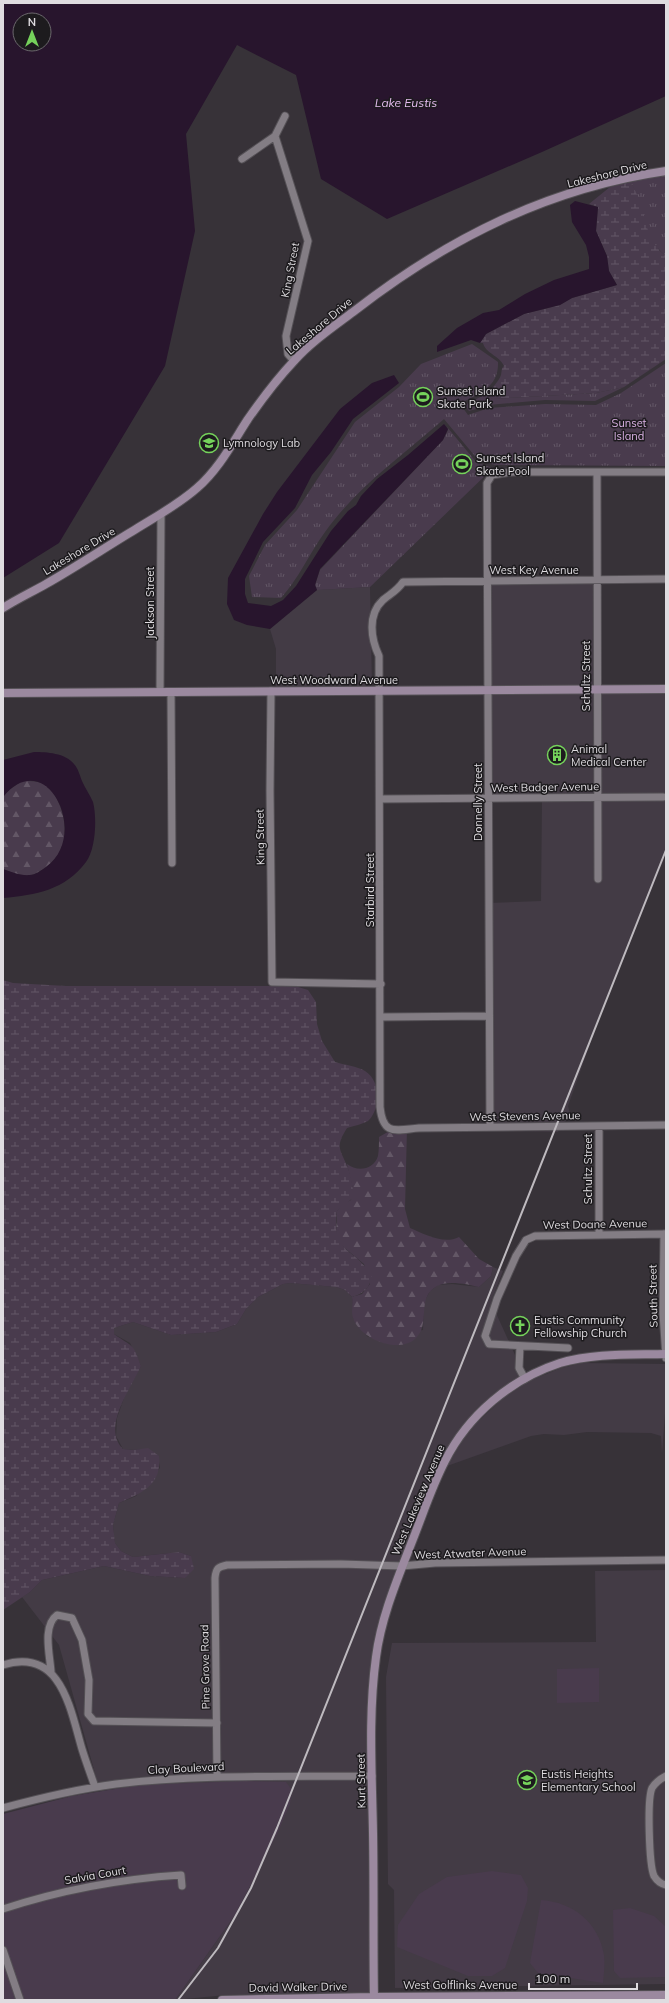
<svg xmlns="http://www.w3.org/2000/svg" width="669" height="2003" viewBox="0 0 669 2003" font-family="Mulish,sans-serif">
	<defs>
		<pattern id="forest-firs" width="22" height="20" patternUnits="userSpaceOnUse"><rect width="22" height="20" fill="#493b4d"/><path d="M5 1l3.5 6h-7zM16 11l3.5 6h-7z" fill="#635766"/></pattern>
		<pattern id="wetland-marsh" width="20" height="14" patternUnits="userSpaceOnUse"><rect width="20" height="14" fill="#493b4d"/><path d="M1 5h8M5 5V1M11 12h8M15 12V8" fill="none" stroke="#635766"/></pattern>
		<pattern id="park-tufts" width="24" height="20" patternUnits="userSpaceOnUse"><rect width="24" height="20" fill="#493b4d"/><path d="M3 7l-1-3M5 7V3M7 7l1-3M15 17l-1-3M17 17v-4M19 17l1-3" fill="none" stroke="#635766"/></pattern>
	</defs>
	<rect width="100%" height="100%" fill="#373238"/>
	<path fill="#433b45" d="M490 580 598 581 602 685 490 686Z
		M370 587 372 686 276 687V649L270 629 317 590Z
		M666 693V854L596 1027 568 1106 571 1117H575L562 1123 558 1132 492 1130 488 903 541 901 542 798 490 800V694Z
		M493 1267 503 1271 491 1302 524 1375 500 1389 475 1412 451 1442 441 1460 391 1586 373 1653 369 1688 367 1735 370 1993 226 1995 175 2000 235 1915 140 1785 100 1791 59 1645 22 1597 30 1592 42 1580 104 1566 150 1576 185 1578 191 1556 179 1552 133 1557 121 1551 115 1543 113 1525 119 1503 136 1496 160 1468 158 1456 148 1449 134 1450 123 1449 116 1436 117 1418 125 1395 141 1366 130 1343 114 1334V1328L133 1322 171 1335 216 1332 237 1324 246 1309 258 1297 283 1284 290 1283 336 1287 345 1290 352 1297 353 1318 368 1337 423 1330 424 1302 430 1291 438 1285 452 1284 479 1287 491 1276Z
		M582 1363 666 1364V1401L662 1454 661 1436 651 1433 587 1432 564 1435 544 1434 531 1436 447 1466 468 1431 505 1396 529 1381 561 1368Z
		M666 1570V1984L395 1988 394 1890 388 1884 386 1677 392 1643 596 1642 595 1571Z"/>
	<path fill="#493b4d" d="M599 1668V1702L557 1703V1669Z
		M246 1781 286 1782 292 1790 290 1804 277 1834 235 1915 175 2000H3V1814L72 1796 139 1785Z
		M492 1871 521 1875 528 1888 527 1901 505 1968 492 1976H468L397 1947 398 1925 419 1894 447 1877Z
		M541 1900C573 1902 599 1923 604 1955 605 1964 604 1974 603 1983L538 1973 530 1963Z
		M630 1908 654 1916 666 1927V1977L620 1978 614 1971 613 1910Z"/>
	<path fill="url(#forest-firs)" d="M22 781C31 781 39 781 46 785 53 789 57 799 60 806 68 827 67 852 46 867 42 870 35 875 30 875 21 877 11 872 3 869V797L9 790Z
		M407 1127 405 1209 410 1228C424 1234 444 1245 459 1237L479 1259 493 1267 491 1276 479 1287C468 1284 447 1280 437 1286 415 1298 432 1324 415 1339 398 1354 360 1339 353 1318 351 1312 353 1304 352 1297L362 1294 370 1284 364 1264 340 1244 336 1236 337 1211 345 1203 351 1200 353 1189 347 1164C357 1172 374 1170 378 1156 379 1150 379 1143 379 1137L393 1129Z"/>
	<path fill="url(#wetland-marsh)" d="M630 182 637 192 659 250 666 256V359L624 387 596 393 492 399 486 394C491 390 499 381 501 375 502 371 501 369 504 366 499 355 486 354 483 343H480L486 334 524 314 560 305 572 298 617 285 609 271 607 256 596 231 598 207 589 204 610 187Z
		M3 980 13 983 66 986H295L308 990 316 1002 317 1024 322 1041 335 1062C344 1065 357 1066 365 1071 381 1081 381 1108 368 1121 363 1124 353 1126 347 1128 335 1147 340 1149 347 1166 351 1175 353 1187 354 1197L337 1211C331 1253 351 1245 371 1274 372 1287 363 1294 352 1297L345 1290 336 1287 290 1283 283 1284 258 1297 246 1309 237 1324 216 1332 171 1335 133 1322 114 1328V1334C133 1348 132 1341 141 1366 132 1387 101 1427 123 1449L134 1450 148 1448 159 1456C162 1485 142 1493 119 1503L113 1525 115 1543 121 1551 133 1557 179 1552 191 1556 194 1569 185 1578 150 1576 104 1566 42 1580 30 1592 3 1610Z"/>
	<path fill="url(#park-tufts)" d="M666 175V256C640 235 648 207 630 182Z
		M472 344 498 362C499 388 479 393 460 404L468 415 489 408 545 404 596 405 621 393 666 363V466L495 465 479 461 444 419C403 455 357 487 325 532 309 554 299 578 281 598L252 597 249 576 265 545 297 510 355 422 399 387 421 364Z
		M624 387 595 401 545 400 488 405 469 411 465 405 486 394 492 399 596 393Z
		M447 427 477 463 493 468 370 587 317 590 315 585 320 570 443 440 448 430Z"/>
	<path fill="#28152d" fill-rule="evenodd" d="M3 3H666V96L542 152 387 219 321 179 296 75 237 45 186 134 195 231 165 366 59 543 3 578ZM20 20H44V44H20Z
		M575 201 598 207 596 231 607 256 609 271 617 285 572 298 560 305 524 314 486 334 480 343 471 340 437 352V346L457 328 483 313 499 310 525 294 554 280 589 269V257L586 245 572 222 570 205Z
		M394 375 399 383 353 419 331 452 312 475 295 508 263 542 245 579V594L248 603 271 606 283 600 296 586 331 531 348 511 356 505 361 496 377 479 408 455 444 424 448 429 443 440 320 569 315 585 317 590 270 629 247 625 234 620 227 604 228 578 263 514 277 492 340 409 372 383Z
		M34 752C47 752 65 753 74 764 78 768 80 776 82 781 85 788 90 795 93 802 97 817 96 849 86 862 65 890 36 895 3 898V869C11 872 21 876 30 875 35 875 42 870 46 867 91 835 46 744 3 797V760Z"/>
	<g fill="none" stroke-linecap="round" stroke-linejoin="round">
		<g stroke="#545055" stroke-width="9">
			<path id="street" d="M285 116 275 136 308 241 286 336 288 354 294 361
				M242 159 275 136
				M597 473 598 879
				M666 579 403 582C397 591 390 594 383 600 367 615 371 639 379 656L380 1107C383 1136 395 1130 419 1128L666 1125
				M271 691 270 791 272 982 381 984
				M160 692 161 514
				M171 692 172 863
				M380 799 663 797
				M381 1017 489 1016
				M490 1127 487 483 492 475 512 472H666
				M664 1234 663 1313 666 1358
				M599 1235V1126
				M520 1346 519 1368 525 1379
				M568 1348 489 1344 485 1336 497 1299 516 1256 526 1240 535 1236 666 1234
				M3 1665C61 1647 70 1708 82 1749 86 1762 91 1775 95 1787
				M51 1672C50 1655 42 1626 57 1615L72 1618 82 1640 89 1680 88 1714 94 1721 217 1723
				M666 1776C660 1779 655 1783 652 1788 647 1799 649 1865 654 1876 657 1881 661 1884 666 1885
				M217 1777 215 1578C216 1568 218 1567 227 1565L341 1564 402 1566 435 1563 666 1560
				M3 1808C40 1798 78 1789 116 1784 201 1774 287 1777 372 1776
				M3 1909C61 1890 120 1879 181 1875L182 1886
				M3 1950 20 2000"/>
		</g>
		<g stroke="#545055" stroke-width="10">
			<path id="secondary" d="M3 608C17 599 32 592 46 584 76 567 106 547 136 529 157 516 179 504 197 488 219 469 233 442 248 419 262 399 277 379 294 361 311 342 333 327 353 312 447 239 548 188 666 171
				M3 693 666 689
				M222 2000 374 1997 666 1995
				M374 2000C373 1944 374 1888 373 1833 372 1774 368 1715 376 1657 381 1618 397 1580 411 1544 422 1517 431 1488 445 1461 468 1415 511 1379 560 1363 594 1353 632 1355 666 1354"/>
		</g>
		<use href="#street" stroke="#837d84" stroke-width="7"/>
		<use href="#secondary" stroke="#9b899f" stroke-width="8"/>
		<path stroke="#bebabf" stroke-width="2" d="M178 2000 218 1948 251 1888 277 1828 666 850"/>
	</g>
	<defs>
		<g id="stadium-ring" transform="scale(1)"><circle r="9.5" fill="#1d1b1e" stroke="#75d25b" stroke-width="1.5"/><path d="M0-5a6.5 5 0 1 0 0 10a6.5 5 0 1 0 0-10ZM-3.5-1.8h7v3.6h-7Z" fill="#75d25b"/></g>
		<g id="school-ring" transform="scale(1)"><circle r="9.5" fill="#1d1b1e" stroke="#75d25b" stroke-width="1.5"/><path d="M0-5L7-2L0 1L-7-2ZM-4 1L0 2.5L4 1V4Q0 6-4 4Z" fill="#75d25b"/></g>
		<g id="building-ring" transform="scale(1)"><circle r="9.5" fill="#1d1b1e" stroke="#75d25b" stroke-width="1.5"/><path d="M-4-6H4V6H1V3H-1V6H-4ZM-2.5-4.3h1.7v1.8h-1.7ZM.8-4.3h1.7v1.8H.8ZM-2.5-1h1.7V.8h-1.7ZM.8-1h1.7V.8H.8Z" fill="#75d25b"/></g>
		<g id="church-ring" transform="scale(1)"><circle r="9.5" fill="#1d1b1e" stroke="#75d25b" stroke-width="1.5"/><path d="M-1.2-6h2.4v3.5h3.3v2.4h-3.3V6h-2.4V-.1h-3.3v-2.4h3.3Z" fill="#75d25b"/></g>
	</defs>
	<g fill-rule="evenodd">
		<use href="#stadium-ring" x="423" y="397"/>
		<use href="#school-ring" x="209" y="443"/>
		<use href="#stadium-ring" x="462" y="464"/>
		<use href="#building-ring" x="557" y="755"/>
		<use href="#church-ring" x="520" y="1326"/>
		<use href="#school-ring" x="527" y="1780"/>
	</g>
	<g text-anchor="middle" stroke-width="3" stroke-linejoin="round" paint-order="stroke">
		<g font-size="11" fill="#dfdce0" stroke="#1d1b1e">
			<text transform="translate(607 174) rotate(-14)" y="4">Lakeshore Drive</text>
			<text transform="translate(290 270) rotate(-79)" y="4">King Street</text>
			<text transform="translate(319 326) rotate(-40)" y="4">Lakeshore Drive</text>
			<text transform="translate(79 551) rotate(-31)" y="4">Lakeshore Drive</text>
			<text x="534" y="574">West Key Avenue</text>
			<text transform="translate(150 603) rotate(-90)" y="4">Jackson Street</text>
			<text transform="translate(586 676) rotate(-90)" y="4">Schultz Street</text>
			<text x="334" y="684">West Woodward Avenue</text>
			<text transform="translate(545 787) rotate(-1)" y="4">West Badger Avenue</text>
			<text transform="translate(478 802) rotate(-90)" y="4">Donnelly Street</text>
			<text transform="translate(260 837) rotate(-91)" y="4">King Street</text>
			<text transform="translate(370 890) rotate(-90)" y="4">Starbird Street</text>
			<text transform="translate(525 1116) rotate(-1)" y="4">West Stevens Avenue</text>
			<text transform="translate(588 1169) rotate(-90)" y="4">Schultz Street</text>
			<text transform="translate(595 1224) rotate(-1)" y="4">West Doane Avenue</text>
			<text transform="translate(653 1296) rotate(-91)" y="4">South Street</text>
			<text transform="translate(418 1500) rotate(-67)" y="4">West Lakeview Avenue</text>
			<text transform="translate(470 1553) rotate(-2)" y="4">West Atwater Avenue</text>
			<text transform="translate(205 1667) rotate(-91)" y="4">Pine Grove Road</text>
			<text transform="translate(186 1768) rotate(-3)" y="4">Clay Boulevard</text>
			<text transform="translate(361 1781) rotate(-91)" y="4">Kurt Street</text>
			<text transform="translate(95 1875) rotate(-10)" y="4">Salvia Court</text>
			<text x="460" y="1989">West Golflinks Avenue</text>
			<text transform="translate(298 1987) rotate(-1)" y="4">David Walker Drive</text>
		</g>
		<g font-size="11" fill="#dfdce0" stroke="#1d1b1e" text-anchor="start">
			<text x="437" y="395">Sunset Island<tspan x="437" dy="13">Skate Park</tspan></text>
			<text x="223" y="447">Lymnology Lab</text>
			<text x="476" y="462">Sunset Island<tspan x="476" dy="13">Skate Pool</tspan></text>
			<text x="571" y="753">Animal<tspan x="571" dy="13">Medical Center</tspan></text>
			<text x="534" y="1324">Eustis Community<tspan x="534" dy="13">Fellowship Church</tspan></text>
			<text x="541" y="1778">Eustis Heights<tspan x="541" dy="13">Elementary School</tspan></text>
		</g>
		<g font-size="11" fill="#d9b1e3" stroke="#1d1b1e">
			<text x="629" y="427">Sunset<tspan x="629" dy="13">Island</tspan></text>
		</g>
		<g font-size="12" font-style="italic" fill="#e4bcef" stroke="#1d1b1e">
			<text x="406" y="107">Lake Eustis</text>
		</g>
	</g>
	<rect width="669" height="2003" fill="none" stroke="#dfdce0" stroke-width="8"/>
	<g transform="translate(32 32)"><circle r="19" fill="#1d1b1e" stroke="#6b686c"/>
	<path d="M0-3L7 15L0 10L-7 15Z" fill="#75d25b"/>
	<text y="-6" font-size="11" font-weight="bold" text-anchor="middle" fill="#dfdce0">N</text>
	</g>
	<path d="M529 1983v6h108v-6" fill="none" stroke="#dfdce0" stroke-width="2"/>
	<text x="535" y="1983" font-size="12" fill="#dfdce0" stroke="#1d1b1e" stroke-width="3" paint-order="stroke">100 m</text>
</svg>
